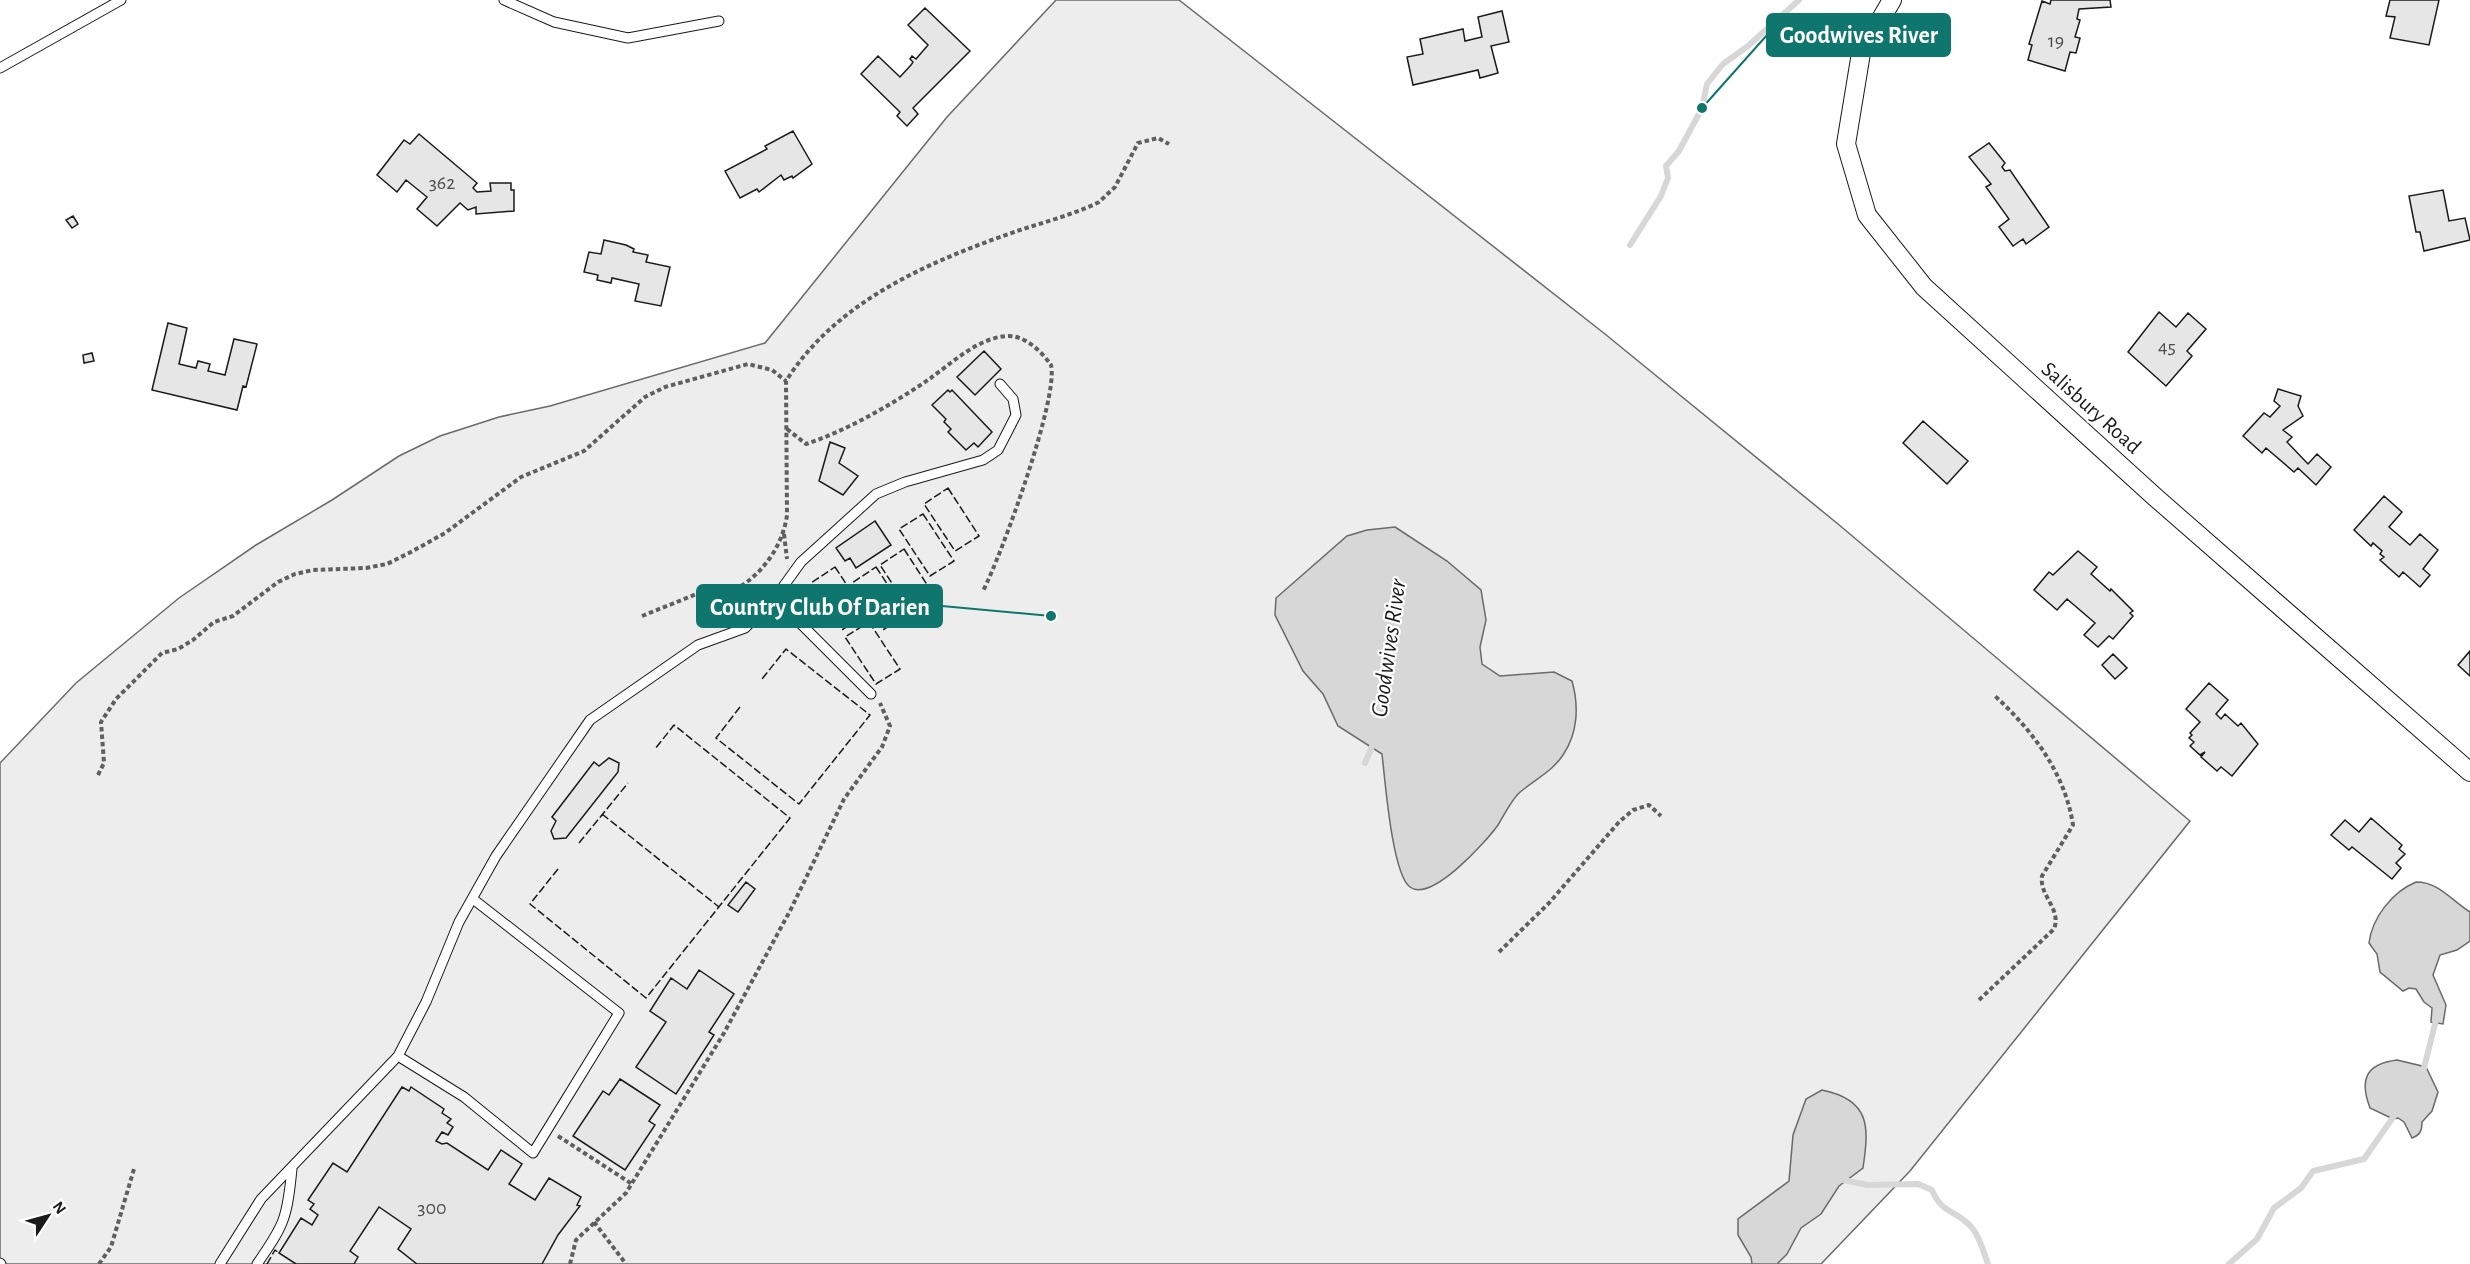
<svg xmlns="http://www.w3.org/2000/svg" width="2470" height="1264" viewBox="0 0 2470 1264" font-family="'Alegreya Sans',sans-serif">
	<rect width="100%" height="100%" fill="#fff"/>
	<path fill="#ededed" stroke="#6a6a6a" stroke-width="1.5" d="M1056 0H1179L1605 334 1838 524 2190 821 1910 1171 1821 1264H0V763L76 683 179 598 256 545 332 500 399 456 440 436 499 417 550 406 765 343 947 117Z"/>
	<path fill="#d7d7d7" stroke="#6a6a6a" stroke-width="1.5" d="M1395 527 1447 561 1481 590 1486 620 1480 647 1482 664 1500 676 1554 672 1572 681C1579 706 1578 733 1563 755 1551 773 1533 780 1518 794 1510 803 1504 815 1498 825 1486 842 1431 903 1410 887 1392 874 1385 779 1382 754L1338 726 1323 694 1303 671 1275 615 1276 598 1347 536 1367 530Z
		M2416 882C2439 882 2451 900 2470 912V941L2457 950 2440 955 2433 975 2446 1005 2443 1024 2431 1022 2432 1008 2424 1002 2416 989 2409 988 2403 991 2380 972 2377 954 2369 943C2372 918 2392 892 2416 882Z
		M2397 1060 2426 1067 2438 1092 2432 1111 2422 1122C2422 1131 2420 1135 2412 1138L2404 1122 2398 1118 2393 1119 2370 1108C2359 1079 2366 1064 2397 1060Z
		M1822 1090C1871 1100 1869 1127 1863 1168L1839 1186 1821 1214 1801 1228 1787 1254 1777 1264H1752L1751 1257 1738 1235V1219L1789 1181 1793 1135 1806 1099Z"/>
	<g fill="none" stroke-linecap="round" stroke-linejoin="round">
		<path stroke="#d7d7d7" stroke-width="6" d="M1630 245 1661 196 1668 178 1666 166 1679 151 1702 108 1707 84 1723 64 1748 46 1799 0
			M1365 763 1374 742
			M2423 1072 2437 1016
			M1839 1179 1867 1185 1918 1184 1932 1190C1942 1215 1958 1210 1973 1229 1981 1240 1983 1251 1988 1264
			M2229 1264 2257 1239 2274 1208 2301 1188 2313 1171 2364 1159 2396 1113"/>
	</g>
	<path fill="#e6e6e6" stroke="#1a1a1a" stroke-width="1.5" d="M2051 0H2110L2111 7 2079 9 2077 19 2080 20 2075 37 2080 38 2076 53 2070 52 2065 71 2028 60 2032 45 2029 44 2042 1 2050 4Z
		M2390 0H2439L2429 45 2390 38 2395 17 2386 16Z
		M925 8 970 51 913 108 918 114 907 126 897 116 900 112 861 74 878 56 900 77 911 65 913 62 910 59 912 56 916 59 928 45 908 25Z
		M1502 11 1509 42 1491 46 1498 73 1480 78 1478 70 1413 85 1407 57 1423 54 1420 39 1463 29 1465 41 1482 37 1478 17Z
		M793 131 812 164 793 178 792 176 784 180 781 175 759 192 757 189 740 198 725 171 767 149 765 146Z
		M419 134 477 183 473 188 477 192 491 191 490 183H511V190H514V211L476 214V207L468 210 460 203 437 226 417 209 427 197 406 180 397 192 377 175 404 140 410 144Z
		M1989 143 2005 163 2002 167 2005 171 2010 170 2049 227 2026 244 2023 239 2013 246 1999 227 2009 219 1986 187 1991 184 1969 157Z
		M2443 190 2449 221 2465 218 2470 240 2424 251 2420 232H2416L2409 196Z
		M73 216 78 224 72 228 66 220Z
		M604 240 626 245 634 249 633 252 648 255 646 262 670 267 661 306 635 301 639 284 612 278 611 283 597 280 598 275 584 272 589 252 601 254Z
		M2159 312 2176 327 2188 313 2206 329 2187 351 2192 356 2166 386 2128 352Z
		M168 323 187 328 179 364 196 368 198 361 210 364 208 371 225 375 234 339 257 344 246 387 243 386 237 410 152 390Z
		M984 351 1001 369 975 395 957 377Z
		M92 353 94 361 84 363 83 355Z
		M2278 389 2301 396 2298 406 2303 416 2283 430 2292 437 2287 442 2308 464 2317 454 2331 467 2316 485 2298 468 2294 472 2266 448 2262 453 2243 436 2264 413 2270 417 2280 406 2274 401Z
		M948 390 950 392 952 390 992 432 978 447 974 443 966 450 948 432 951 429 944 422 946 419 932 405Z
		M1923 421 1968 461 1947 484 1903 443Z
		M830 442 845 448 839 463 858 476 843 495 819 481Z
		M2384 496 2402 512 2389 527 2410 545 2420 534 2438 550 2423 569 2430 575 2420 587 2403 572 2399 577 2380 560 2384 557 2380 554 2382 551 2373 543 2371 546 2354 530Z
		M875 521 891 545 856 568 850 558 845 561 836 548Z
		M2078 551 2097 567 2091 574 2110 591 2111 589 2133 611 2130 613 2133 616 2113 639 2109 636 2098 647 2084 635 2095 623 2067 599 2057 610 2034 590 2049 572 2053 575Z
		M2470 651V676L2458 665Z
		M2113 654 2127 668 2115 679 2102 665Z
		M2209 683 2228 700 2216 714 2221 719 2225 714 2238 726 2241 723 2258 744 2232 776 2221 767 2217 771 2201 757 2205 752 2200 755 2190 746 2194 742 2189 738 2192 735 2190 733 2200 722 2186 709Z
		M609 758 619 763 618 772 566 838 554 839 551 831 556 821 552 817 594 762 599 766Z
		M2371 818 2402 845 2399 849 2405 854 2396 863 2401 868 2392 879 2352 847 2349 850 2331 835 2345 820 2359 832Z
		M746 882 755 889 738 912 728 905Z
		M699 970 734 994 709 1032 714 1035 676 1094 636 1067 666 1022 650 1011 671 978 687 989Z
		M620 1079 660 1105 649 1121 655 1125 625 1170 573 1136 603 1091 609 1095Z
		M402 1087 409 1091 411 1087 444 1109 442 1113 451 1119 447 1123 453 1127 448 1135 442 1132 436 1141 442 1144 447 1143 488 1170 501 1150 522 1164 509 1184 535 1200 549 1178 581 1197 577 1205 580 1206 558 1235 542 1264H417L398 1249 411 1229 379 1207 350 1251 358 1257 354 1264H296L279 1253 301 1218 312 1225 318 1215 310 1209 314 1204 308 1200 333 1163 347 1172Z"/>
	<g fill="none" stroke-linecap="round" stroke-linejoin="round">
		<g stroke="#1a1a1a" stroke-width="11">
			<path id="service" d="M504 0 554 22 628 38 719 21
				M0 68 121 0
				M775 598 871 694
				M398 1056 464 1097 533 1153 619 1013 473 899
				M0 1263 1 1264
				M220 1264 261 1199 398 1056 426 1002 459 922 496 856 590 720 698 645 745 628 775 598 801 562 876 494 905 482 983 460 998 450 1016 415 1013 399 1000 384
				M257 1264C285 1224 287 1218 292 1169"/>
		</g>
		<g stroke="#1a1a1a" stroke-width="20">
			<path id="minor" d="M1892 0 1861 53 1846 144 1867 215 1924 287 2155 497 2470 772"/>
		</g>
		<path stroke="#5f5f5f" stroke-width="4" stroke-dasharray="4.5 3" stroke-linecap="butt" d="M787 429 806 444C848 430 891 405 928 380 951 364 977 338 1007 336 1025 335 1042 352 1051 365 1059 398 1001 556 983 591
			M784 534 787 559
			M642 616 709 589H736C763 574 783 545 787 515L786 381C837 300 931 261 1017 231 1044 222 1073 215 1099 202L1115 187 1138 143 1158 138 1169 144
			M98 775 104 763 101 722 116 699 162 653 178 649 193 640 214 622 233 616 278 582 295 574 313 570 366 568 387 564 411 552 445 533 521 477 584 451 645 397 665 387 748 364 772 370 786 381
			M1499 952 1549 903 1619 822 1633 810 1649 805 1661 816
			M1979 1000 2054 929C2062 909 2039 896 2042 876L2073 825C2065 773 2033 731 1995 696
			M558 1136 632 1184
			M594 1222 626 1264
			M99 1264 111 1247 134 1169
			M570 1264 576 1240 626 1193 724 1033 791 909 844 799 882 747 890 726 880 703"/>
		<use href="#service" stroke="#fff" stroke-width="9"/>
		<use href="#minor" stroke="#fff" stroke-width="18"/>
		<path stroke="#1a1a1a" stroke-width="1.5" stroke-dasharray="8 3" stroke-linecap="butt" d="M948 488 979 536 955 551 924 504Z
			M923 514 954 561 930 576 899 529Z
			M904 549 935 597 911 612 880 565Z
			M835 567 866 614 842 630 811 583Z
			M876 567 907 614 883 630 852 583Z
			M869 622 900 669 876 684 845 637Z
			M740 707 716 738 799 804 870 715 786 649 762 679
			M602 814 719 907
			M579 843 628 783
			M558 869 530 904 646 998 790 818 674 725 655 749
			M267 1264 275 1250 279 1253"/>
	</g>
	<g text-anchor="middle" stroke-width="4.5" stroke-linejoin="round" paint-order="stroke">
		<g font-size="20" fill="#4d4d4d">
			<text x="2056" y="47">19</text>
			<text x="442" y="189">362</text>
			<text x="2167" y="353">45</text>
			<text x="432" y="1214">300</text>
		</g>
		<g font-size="22" fill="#1a1a1a" stroke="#fff">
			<text transform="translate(2092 407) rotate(42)" y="8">Salisbury Road</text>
		</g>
		<g font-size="24" font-style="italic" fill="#1a1a1a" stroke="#fff">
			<text transform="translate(1388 648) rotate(-82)" y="8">Goodwives River</text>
		</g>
	</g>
	<path fill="none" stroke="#0f766e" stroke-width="2" d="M1702 108L1767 35M1051 616L942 606"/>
	<g fill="#0f766e" stroke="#fff" stroke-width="2">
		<circle cx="1702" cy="108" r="6"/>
		<circle cx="1051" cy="616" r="6"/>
	</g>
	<g fill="#0f766e" stroke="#0f766e" stroke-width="2">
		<rect x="1767" y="14" width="183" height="42" rx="6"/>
		<rect x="697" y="585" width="245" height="42" rx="6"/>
	</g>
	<g font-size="24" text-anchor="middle" font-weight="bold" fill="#fff">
		<text x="1859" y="43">Goodwives River</text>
		<text x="820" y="615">Country Club Of Darien</text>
	</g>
	<g transform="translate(48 1216) rotate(54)" stroke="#ffffff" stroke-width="4.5" paint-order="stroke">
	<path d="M0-4.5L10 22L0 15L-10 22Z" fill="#1a1a1a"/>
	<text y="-9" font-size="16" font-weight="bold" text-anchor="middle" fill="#1a1a1a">N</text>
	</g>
</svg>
